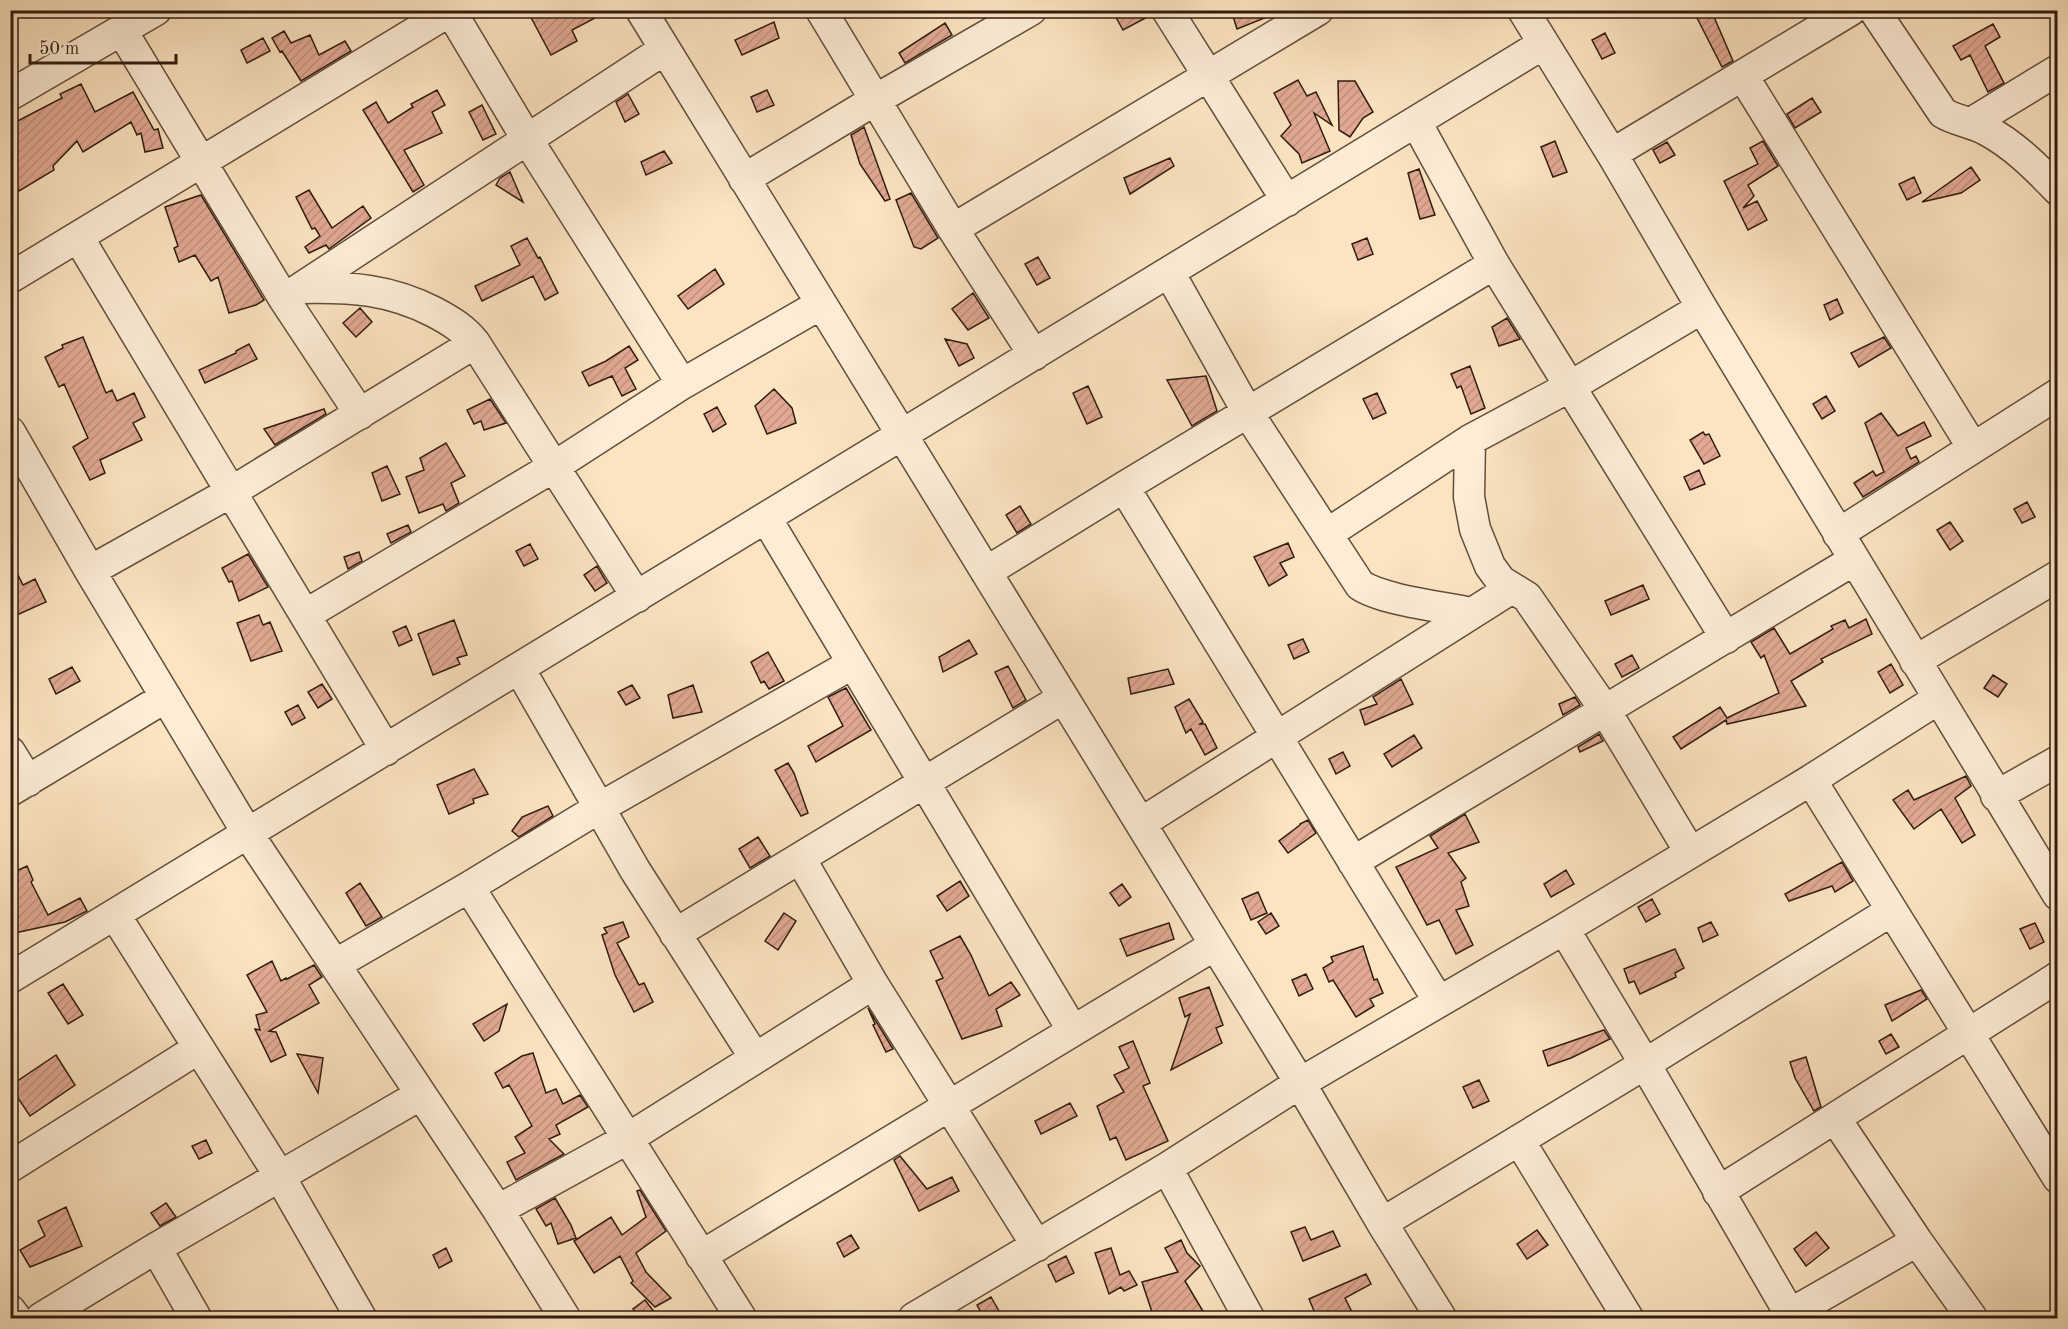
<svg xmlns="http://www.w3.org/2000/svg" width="2068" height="1329" viewBox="0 0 2068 1329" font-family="'Old Standard TT',serif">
	<defs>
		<pattern id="building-hatch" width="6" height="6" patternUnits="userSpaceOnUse" patternTransform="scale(1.5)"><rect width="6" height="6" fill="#e1a993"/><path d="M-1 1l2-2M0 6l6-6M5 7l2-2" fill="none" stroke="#c1917e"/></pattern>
	</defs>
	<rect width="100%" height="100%" fill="#fce4c1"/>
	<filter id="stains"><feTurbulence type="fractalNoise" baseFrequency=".00333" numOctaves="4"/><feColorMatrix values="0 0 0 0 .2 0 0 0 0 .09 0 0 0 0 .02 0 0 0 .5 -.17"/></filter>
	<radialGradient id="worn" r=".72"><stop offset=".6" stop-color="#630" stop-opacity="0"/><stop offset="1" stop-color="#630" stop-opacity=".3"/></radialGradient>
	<path fill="url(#building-hatch)" stroke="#301c10" stroke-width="1.5" d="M527 10H610L572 30 577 41 551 55Z
		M1112 10H1150L1151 15 1123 30Z
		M1231 10H1282V11L1237 29Z
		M1693 10H1711L1733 61 1722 67Z
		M774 22 779 38 742 55 735 40Z
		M945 23 952 35 905 63 899 53Z
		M1993 24 2000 37 1985 46 2004 83 1988 92 1970 55 1961 60 1953 46Z
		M284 31 291 43 310 35 319 55 345 41 351 51 301 81 282 51 280 52 272 38Z
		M1605 33 1615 53 1602 59 1592 40Z
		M263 38 270 51 247 63 241 50Z
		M1298 80 1307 96 1316 92 1332 125 1314 113 1330 151 1302 163 1299 154 1281 136 1291 125 1274 93Z
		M1338 81H1355L1373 112 1363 118 1350 137 1339 130Z
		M81 84 95 112 133 92 154 130 158 129 163 148 145 152 141 133 137 135 131 122 83 152 77 141 53 166 54 170 19 191 10 178V125L62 98 60 94Z
		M437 90 445 105 432 112 442 133 404 150 424 185 413 192 363 110 376 102 388 123 413 107 411 104Z
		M767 90 774 105 757 112 751 97Z
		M628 94 639 114 625 122 616 102Z
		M1812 98 1821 112 1795 128 1787 114Z
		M482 105 496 134 483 140 469 112Z
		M864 127 890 199 885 201 860 164 851 135Z
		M1555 141 1567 172 1553 177 1541 147Z
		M1763 141 1778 166 1748 185 1754 196 1743 208 1757 201 1767 220 1748 230 1724 181 1758 164 1750 148Z
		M1667 142 1675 155 1660 163 1653 150Z
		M664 151 672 163 646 175 641 162Z
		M1170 158 1174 166 1130 194 1124 178Z
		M1971 167 1980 180 1961 193 1922 202Z
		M1419 169 1435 215 1420 219 1408 173Z
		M510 172 523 202 496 185 500 178Z
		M1914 177 1921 193 1907 200 1899 184Z
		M309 190 332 228 363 206 371 218 329 249 326 245 309 253 305 247 320 236 315 228 312 229 296 197Z
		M911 193 938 238 921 249 914 247 896 200Z
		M201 195 264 300 256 305 229 313 218 277 211 281 195 255 179 262 174 248 178 246 165 207Z
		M527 238 538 258 540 257 558 293 545 300 533 276 482 301 475 286 520 265 511 246Z
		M1367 238 1373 254 1358 260 1352 244Z
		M1038 257 1050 278 1037 285 1025 264Z
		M715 269 724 284 688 309 678 296Z
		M973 293 989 318 968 330 952 309Z
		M1837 299 1843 313 1830 320 1824 305Z
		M360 308 372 322 356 337 343 323Z
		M1507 318 1520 339 1499 346 1492 327Z
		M83 337 106 393 112 390 117 401 134 393 145 417 133 423 142 440 100 460 105 473 90 480 73 447 88 438 64 384 59 387 45 357 63 348 62 345Z
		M1884 337 1891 348 1859 367 1851 353Z
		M945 339 967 344 974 358 959 366Z
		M249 344 257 359 205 383 199 370 236 353V351Z
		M629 346 638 360 625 368 636 389 622 396 612 376 589 386 582 372 606 361Z
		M1470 366 1485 408 1471 414 1461 386 1457 388 1451 374Z
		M1206 376 1217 411 1192 426 1167 380Z
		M1088 386 1102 417 1087 424 1073 393Z
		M774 389 792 408 796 423 767 434 755 406Z
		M1377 393 1386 413 1373 419 1363 399Z
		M1826 396 1835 411 1822 419 1813 404Z
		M490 399 506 423 484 430 481 421 474 424 467 410Z
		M717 407 726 424 713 432 704 414Z
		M324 409 326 414 275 445 264 429Z
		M1881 413 1898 436 1924 422 1931 436 1906 448 1911 459 1916 456 1919 462 1863 497 1854 483 1873 471 1876 476 1884 472 1865 423Z
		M1703 432 1705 435 1709 434 1720 456 1704 464 1690 440Z
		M446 443 465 476 451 483 459 503 446 511 443 504 419 513 406 477 424 470 420 458Z
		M387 466 400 494 382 501 372 473Z
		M1699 470 1705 484 1690 490 1684 477Z
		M2027 502 2035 517 2022 523 2014 509Z
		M1020 506 1031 524 1017 533 1006 515Z
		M1950 522 1963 541 1950 550 1937 530Z
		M408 525 411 532 391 543 387 534Z
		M1288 543 1294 557 1280 563 1287 575 1269 586 1254 557Z
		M530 544 538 559 524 566 516 551Z
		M359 552 362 561 348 569 344 557Z
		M248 554 268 587 239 601 232 581 229 582 222 568Z
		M10 559 23 585 35 579 46 602 10 618Z
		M597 566 607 583 595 591 584 575Z
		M1643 585 1649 599 1611 615 1605 601Z
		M259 615 263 625 270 622 282 651 251 661 237 623Z
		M1866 619 1872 634 1821 659 1823 662 1791 681 1806 706 1727 724 1726 720 1681 749 1673 737 1720 707 1727 718 1779 693 1764 655 1761 658 1751 642 1774 628 1790 654 1833 629 1831 626 1845 620 1849 628Z
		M454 620 467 655 457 658 460 664 433 675 418 634Z
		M406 626 412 640 399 646 393 632Z
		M1303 639 1309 652 1294 659 1288 645Z
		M969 640 977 654 943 672 939 657Z
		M768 652 784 681 769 689 764 681 761 683 751 662Z
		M1632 655 1639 668 1622 677 1615 664Z
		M1891 664 1903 685 1890 693 1878 672Z
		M1008 666 1026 700 1013 708 995 672Z
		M72 667 80 681 56 694 49 679Z
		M1168 669 1174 684 1131 694 1128 678Z
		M1993 675 2007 684 1998 697 1984 688Z
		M1401 679 1413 704 1365 725 1360 710 1377 704 1373 697Z
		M322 684 332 699 318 708 308 692Z
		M632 685 640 698 626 705 618 692Z
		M693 685 702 712 673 718 668 695Z
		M846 688 871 730 816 762 808 746 843 726 828 697Z
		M1575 697 1580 705 1563 715 1559 704Z
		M1189 699 1203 722 1200 724H1205L1217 748 1205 755 1191 729 1186 733 1175 707Z
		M298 705 305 718 292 725 285 712Z
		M1599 734 1603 741 1580 752 1578 747Z
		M1414 735 1422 748 1392 767 1384 754Z
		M1343 752 1350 766 1336 774 1329 759Z
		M788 763 794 773 808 813 801 816 775 770Z
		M474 769 488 794 473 799 474 803 449 814 437 785Z
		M1966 776 1971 786 1955 798 1975 835 1962 843 1941 809 1914 829 1893 800 1908 790 1914 800Z
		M548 806 553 816 519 837 512 831 522 817Z
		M1465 814 1479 842 1448 853 1466 878 1461 882 1469 906 1456 910 1473 945 1456 954 1439 920 1427 925 1396 867 1438 848 1430 836Z
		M1308 820 1316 833 1288 853 1279 841 1300 825V824Z
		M758 837 770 856 750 868 739 849Z
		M1842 862 1853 881 1835 892 1832 886 1789 901 1785 894Z
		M27 866 33 880 31 882 48 915 80 898 87 911 65 922 10 934V874Z
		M1566 870 1574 884 1551 897 1544 884Z
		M960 881 969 896 947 911 937 896Z
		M360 883 382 917 366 926 346 893Z
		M1122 884 1131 897 1119 906 1110 893Z
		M1258 892 1267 913 1251 920 1242 899Z
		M1652 899 1660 914 1646 922 1638 907Z
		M784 913 796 921 778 950 765 941Z
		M1271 913 1279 926 1266 934 1258 922Z
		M623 922 629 937 617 943 639 985 644 983 653 1002 634 1012 615 975 602 935 607 933 604 928Z
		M1711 922 1718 935 1703 942 1698 928Z
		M1169 923 1174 939 1127 956 1120 939Z
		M2035 923 2044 942 2030 949 2020 929Z
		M960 936 971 955 989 996 1011 982 1020 995 996 1009 1002 1026 962 1039 936 981 943 978 930 951Z
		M1363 946 1374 980 1377 979 1383 993 1370 999 1374 1006 1356 1017 1333 980 1329 982 1323 968 1333 962 1331 957Z
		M1675 949 1684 968 1675 973 1676 977 1640 994 1634 981 1629 983 1624 969Z
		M272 961 281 981 286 978 287 979 314 965 322 977 309 985 319 1003 269 1031 276 1032 286 1055 271 1062 255 1029 260 1030 256 1015 267 1012 247 975Z
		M1306 974 1313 989 1299 996 1292 980Z
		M63 984 83 1015 68 1024 48 993Z
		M1209 987 1223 1025 1216 1028 1222 1043 1171 1070 1190 1014 1185 1017 1179 998Z
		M1921 990 1927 999 1892 1021 1885 1005Z
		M507 1004 499 1031 484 1041 473 1024Z
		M868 1008 893 1049 886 1052 873 1025 875 1024Z
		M1604 1030 1610 1039 1571 1058 1548 1066 1543 1051Z
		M1891 1034 1899 1047 1886 1054 1879 1041Z
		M1133 1041 1150 1083 1143 1086 1168 1141 1126 1160 1116 1137 1110 1140 1097 1106 1124 1092 1114 1075 1129 1068 1119 1047Z
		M533 1053 546 1093 556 1089 563 1104 580 1095 588 1107 556 1125 560 1134 549 1139 564 1154 516 1180 507 1162 525 1153 515 1137 532 1126 509 1085 503 1088 495 1073 522 1056Z
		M297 1054 323 1058 318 1093Z
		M56 1055 75 1085 30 1116 10 1086Z
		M1806 1057 1821 1107 1814 1111 1795 1078 1790 1062Z
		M1479 1080 1489 1101 1473 1108 1463 1087Z
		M1070 1103 1077 1116 1041 1134 1035 1121Z
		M206 1140 212 1153 199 1159 192 1146Z
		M900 1156 927 1189 952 1177 959 1191 919 1211 894 1160Z
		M640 1190 666 1231 636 1253 646 1272 671 1298 655 1307 631 1283 633 1281 620 1256 594 1273 574 1241 611 1217 622 1235 646 1217 637 1191Z
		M555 1198 571 1225 576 1238 558 1244 551 1223 546 1226 536 1209Z
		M166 1203 176 1217 160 1226 151 1213Z
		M66 1207 82 1246 30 1267 20 1250 45 1236 38 1221Z
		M1305 1227 1311 1240 1333 1231 1340 1246 1303 1261 1291 1232Z
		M1537 1230 1548 1245 1527 1259 1517 1244Z
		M1816 1232 1829 1248 1806 1266 1794 1249Z
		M851 1235 859 1248 844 1257 837 1243Z
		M1181 1240 1187 1253 1200 1266 1185 1281 1207 1318H1154L1142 1282 1178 1272 1165 1248Z
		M446 1248 452 1261 439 1268 433 1255Z
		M1111 1248 1120 1275 1129 1271 1137 1285 1124 1291 1121 1287 1109 1294 1095 1253Z
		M1066 1256 1074 1273 1056 1282 1048 1265Z
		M1366 1274 1371 1284 1345 1298 1355 1318H1317L1309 1299Z
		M991 1297 1003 1318H984L977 1305Z
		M645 1300 659 1318H640L633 1309Z"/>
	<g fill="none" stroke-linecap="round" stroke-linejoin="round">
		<g stroke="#634e3c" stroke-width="33">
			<path id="minor" d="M450 10 527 139 682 384
				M641 10 1300 1083 1382 1223 1441 1318
				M821 10 953 229 1034 355
				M1167 10 1287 201
				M1523 10 1612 154 1702 308 2058 895
				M1874 10 1943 113C1956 121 1972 122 1986 130 2013 144 2037 168 2058 190
				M122 31 284 299 360 414
				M1743 76 1973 448
				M10 95 156 10
				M1416 122 1494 264 1726 638
				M1971 123 2058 70
				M1612 154 1851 10
				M744 179 875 100 1031 10
				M953 229 1318 10
				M78 237 386 750
				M1169 272 1248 413 1360 585C1382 600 1443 607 1471 613
				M10 278 450 11
				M302 288C352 287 389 289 434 312 451 321 464 329 475 343L637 597
				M284 299 665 49
				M10 432 90 571 248 834 498 1210 565 1318
				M1470 440 1469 497 1475 529 1490 566 1501 581 1527 597 1605 710 1690 852
				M1124 487 1439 1002
				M766 518 1073 1031
				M1327 534 1470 440 1571 386 1702 308
				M1838 534 2058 394
				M90 571 231 492 475 343
				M986 572 1124 487 1494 264
				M305 615 555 466 682 384 821 304
				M1915 661 2058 576
				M519 668 635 870 755 1058
				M10 752 28 781
				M1811 780 2058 1178
				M10 791 166 697
				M1996 796 2058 761
				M1141 823 1512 588
				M800 858 873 984 1037 1246
				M1353 862 1854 560
				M469 887 741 1318
				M115 915 279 1175 361 1318
				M1564 929 1645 1064 1790 1314
				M675 934 1063 698
				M336 964 469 887 599 808 852 664
				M10 978 1543 44
				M1835 1118 1917 1241 1972 1318
				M1519 1140 1628 1318
				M10 1167 199 1048
				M1167 1168 1249 1318
				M1718 1192 2058 977
				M498 1210 627 1139 873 984
				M1382 1223 1645 1064 1891 911
				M156 1248 196 1318
				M701 1256 1215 945
				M10 1310 16 1318
				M41 1318 156 1248 420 1095
				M914 1318 1167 1168 1300 1083 1564 929 1811 780 1938 699
				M1783 1318 1917 1241"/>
		</g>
		<use href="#minor" stroke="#fdedd7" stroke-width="30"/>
	</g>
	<rect width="2068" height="1329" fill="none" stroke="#fce4c1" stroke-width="36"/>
	<rect x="12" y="12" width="2044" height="1305" fill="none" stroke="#301c10" stroke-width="3"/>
	<rect x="18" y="18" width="2032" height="1293" fill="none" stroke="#301c10" stroke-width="1.5"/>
	<path d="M30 54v9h146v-9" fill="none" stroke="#301c10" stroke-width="3"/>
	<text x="39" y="54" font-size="18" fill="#301c10" stroke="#fdedd7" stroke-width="4.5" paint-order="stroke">50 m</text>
	<rect width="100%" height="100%" filter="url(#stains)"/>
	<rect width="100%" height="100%" fill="url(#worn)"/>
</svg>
